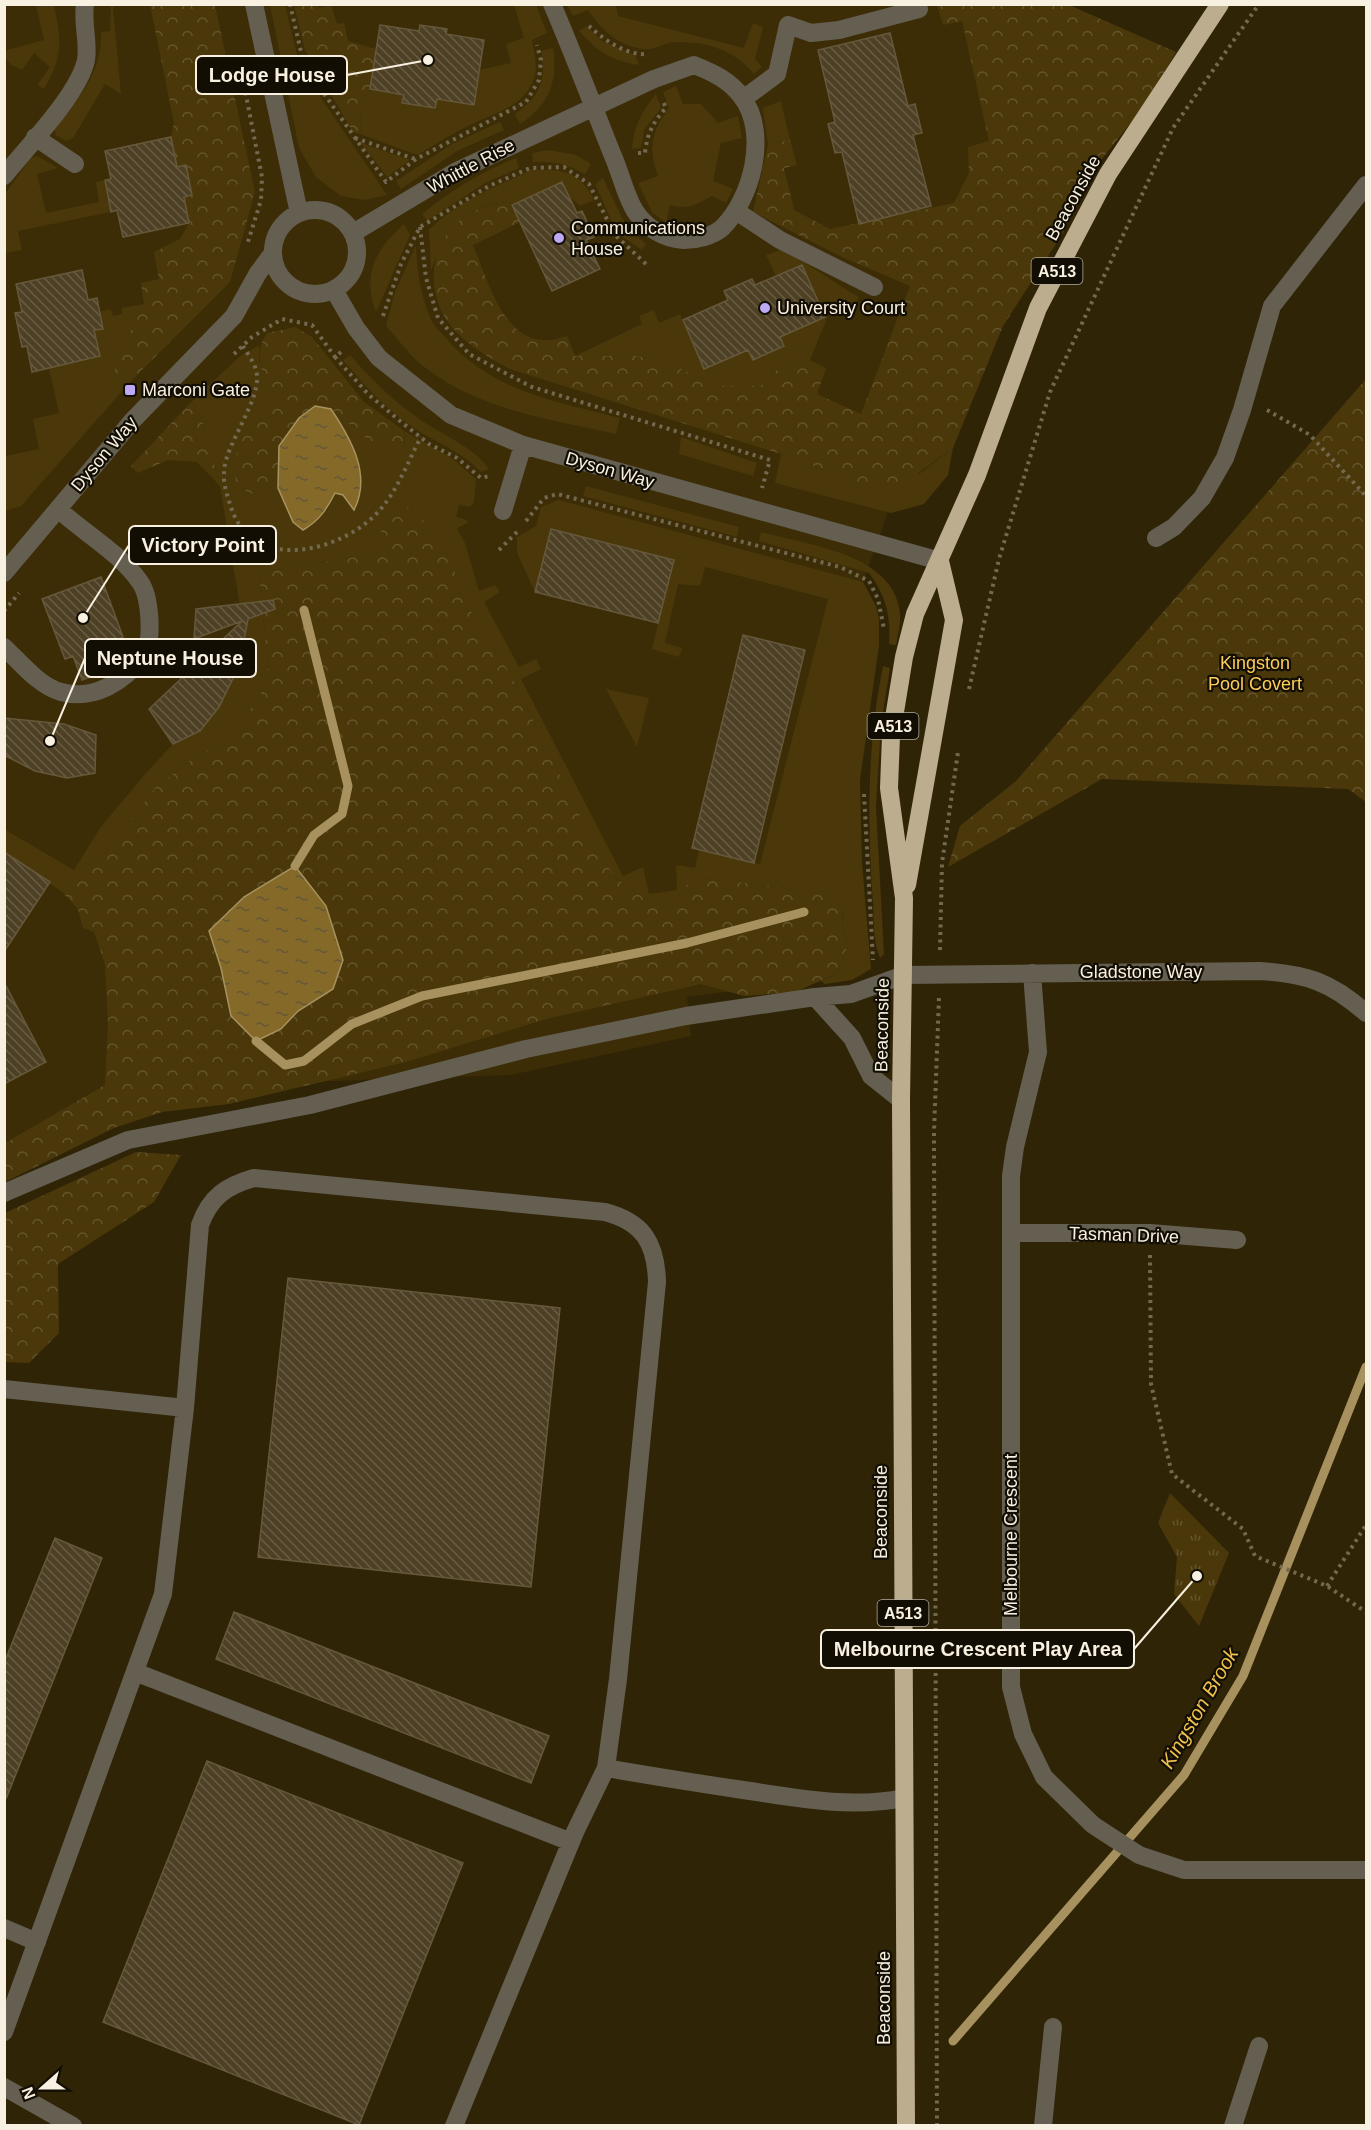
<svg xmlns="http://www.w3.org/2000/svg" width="1371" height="2130" viewBox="0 0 1371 2130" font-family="Arial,sans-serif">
	<defs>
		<pattern id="forest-crowns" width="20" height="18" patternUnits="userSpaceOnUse" patternTransform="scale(1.5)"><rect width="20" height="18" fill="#4a380a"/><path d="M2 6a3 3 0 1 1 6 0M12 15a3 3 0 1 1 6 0" fill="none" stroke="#65552d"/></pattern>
		<pattern id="park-tufts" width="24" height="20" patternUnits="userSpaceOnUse" patternTransform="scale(1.5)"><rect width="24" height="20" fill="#4a380a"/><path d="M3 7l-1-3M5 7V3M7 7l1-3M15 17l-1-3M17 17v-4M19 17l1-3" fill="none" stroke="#65552d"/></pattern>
		<pattern id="water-ripples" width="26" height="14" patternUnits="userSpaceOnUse" patternTransform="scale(1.5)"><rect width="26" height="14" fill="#846928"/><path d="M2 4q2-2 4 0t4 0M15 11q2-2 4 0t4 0" fill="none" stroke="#645737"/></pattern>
		<pattern id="building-back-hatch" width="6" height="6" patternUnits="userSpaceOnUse" patternTransform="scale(1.5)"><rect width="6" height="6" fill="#4d4024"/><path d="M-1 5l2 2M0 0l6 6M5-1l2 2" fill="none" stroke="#675c44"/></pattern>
	</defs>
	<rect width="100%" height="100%" fill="#302407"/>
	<path fill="#3c2d07" d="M4 5H1069L863 582 825 730 822 980 687 997 691 1036 511 1075 219 1085 5 1164Z"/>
	<path fill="#4a380a" d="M36 5H54C62 42 63 56 44 89L37 85 50 67 34 53 22 70 11 65 5 57 7 50 44 40Z
		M111 5H115L113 8 121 94 105 84 73 138 66 141 56 135 54 128C80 98 102 72 101 32L110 31Z
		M270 5H285L300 67 387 195 365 200 341 196 316 177 299 148Z
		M514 5H536L547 33 532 40C534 53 539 68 533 81 523 106 496 113 474 123 455 132 436 144 417 155L360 134 361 102 370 89 404 95 403 103 435 108 437 99 479 70 511 63 506 44 524 38Z
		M567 5H616L618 16 744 48 753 23 763 27 755 59 762 67 754 74C735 50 706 41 675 42 665 42 654 51 643 49 618 45 602 31 588 10L573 16Z
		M587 26 602 41 635 55 639 65C611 61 597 51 579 31Z
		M553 48C559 80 548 107 520 124L515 114C539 97 547 81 541 51Z
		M676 86 683 104H701L718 123 738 116 742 138 721 143 713 181 733 189 726 203 712 196C696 205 688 210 670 205L666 223 652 212 638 183 658 176C648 147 651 132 669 108L663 92Z
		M656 94 661 108 644 130 641 148 632 149C634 126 641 112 656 94Z
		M781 101 790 140 768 145 763 108Z
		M500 122 504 130 457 151 401 189 396 181 452 144Z
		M361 143 410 160 387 177Z
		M549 150 576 155 591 164 585 174C567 164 553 161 533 162L532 153Z
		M37 156 58 168 37 174 46 213 99 202 96 182 105 180 111 212 18 231 22 250 5 253V194L30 159Z
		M516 158 519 168 485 183 427 221 422 214C451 190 481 172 516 158Z
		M531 170C562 169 580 171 594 200L580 206 570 197 562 182 512 205 509 202C465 204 443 231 431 271L429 230C456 202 496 187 531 170Z
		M603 178 627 228 646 244 642 250 617 233 595 184Z
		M404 224 410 235 376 312C362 276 375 249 404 224Z
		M416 245C417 271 420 293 430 317 433 325 441 332 447 339 491 391 557 402 620 418L616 434C551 420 481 410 427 369 411 358 399 340 386 326L395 292Z
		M780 250C808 262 832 282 859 297L854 308 834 301 810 360 776 370 760 386H712L666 361 637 356H575L642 324 639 316 654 310 659 323 680 314 704 369 748 350 753 360 784 347 780 337 825 317 802 265 776 276 766 255Z
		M144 304 113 366 118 377 131 381 21 506 5 511V456L39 449 33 419 59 413 49 368 99 356 94 330 103 328 99 312 111 309 113 316 122 314V308Z
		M259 345V361L277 403 261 498 278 488 293 522 327 510 335 493 343 495 355 509 353 445 331 409 352 425 405 451 404 431 453 459 476 479 474 502 470 507 459 505 456 517 467 520 468 523 457 528 465 543 479 591 495 585 500 592 484 602 519 667 536 659 541 669 521 679 623 876 643 867 649 894 677 890 676 865 695 868 699 850 760 864 828 599 705 567 700 586 678 584 665 643 682 648 679 657 652 649 673 560 551 529 535 592 517 553V537L536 526 541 507 559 500 863 582 876 606 879 618V645L860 780 862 862 871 969 852 980 825 984 821 981 836 974 849 944 842 926 843 910 826 890 804 894 776 886 692 878 673 903 647 900 615 878 588 832 510 674 459 592 452 556 388 517 369 555 259 572 268 665 260 697 223 742 192 759 156 787 103 856 74 870 62 892 5 852 4 829 74 870 100 828 146 773 173 744 200 731 219 707 239 666 245 636 220 486 202 420 192 401 239 357Z
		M350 355C371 379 392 400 418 418 441 435 472 445 489 469L481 472C462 452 437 443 414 428 387 410 364 385 343 360Z
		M681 437 757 463 753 476 679 454Z
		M953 448 948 475 924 504 891 513 775 483 781 454 858 482 920 473Z
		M586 486 739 527 737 537 583 496Z
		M761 532C807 545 894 553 900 613 901 623 898 635 896 645L889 644C891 616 886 596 869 573L759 541Z
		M883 666 890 668 881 725 876 807 884 954 880 958C873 943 874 920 873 904 867 823 867 746 883 666Z
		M606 689 649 698 637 747Z"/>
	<path fill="url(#forest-crowns)" fill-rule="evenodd" d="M150 5H215L255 192 230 282 131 381 118 377 113 366 144 304 141 283 159 279 154 252 180 239 189 223 184 197 192 195 186 165 177 167 171 137 174 123Z
		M294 5H317L319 8 331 5 337 24 344 23 348 41 376 49 370 89 361 102 360 134 353 132 305 50Z
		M937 5H1069L1176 52 1146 104 1101 160 1063 233 1003 326 953 448 894 491 858 482 781 454 510 369C484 355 454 338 441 310 418 256 452 205 509 202L520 222 473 245C491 288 507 358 567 336L575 356H637L666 361 713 386H760L776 370 810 360 826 368 817 394 861 414 910 286 842 257 753 212 768 145 790 140 797 165 784 168 794 210 830 229 954 203 969 173 968 147 989 141 962 21 943 25Z
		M295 327 312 337 363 401 404 431 405 451 379 449 331 409 315 406 279 446 278 488 261 498 236 486C233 460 238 429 259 409 263 405 271 404 277 403 266 378 250 358 267 333Z
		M1366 379V802L1348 789 1102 779 948 867 960 826 1016 781Z
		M192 401 202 420 220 486 197 462 168 460 138 473 131 466Z
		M404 504 433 529 452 556 459 592 510 674 588 832 615 878 647 900 673 903 692 878 776 886 804 894 826 889 843 910 842 926 849 944 836 974 795 992 744 996 701 984 546 1019 406 1062 229 1104 162 1112 114 1128 5 1182V1143L105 1085 108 1023 105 964 94 932 83 928 78 909 62 892 74 870 103 856 156 787 192 759 223 742 260 697 268 665 259 572 369 555 388 517ZM210 931 333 989 298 1011 281 1029 221 968Z
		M136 1152 181 1155 154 1202 58 1264 59 1333 29 1363 5 1362V1213Z"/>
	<path fill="url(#park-tufts)" d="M1170 1493 1229 1553 1199 1626 1174 1594 1177 1557 1158 1523Z"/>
	<path fill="url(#water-ripples)" stroke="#a7925f" stroke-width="1.5" d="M315 406 331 409C351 439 372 475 354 510L343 495 335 493C327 509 319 521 303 530L293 522 278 488 279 446 299 418Z
		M295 866 326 906 343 960 333 989 298 1011 281 1029 256 1041 231 1016 221 968 209 931 244 897Z"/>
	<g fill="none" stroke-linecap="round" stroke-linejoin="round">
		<path stroke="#a7925f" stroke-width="9" d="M295 866 314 835 342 814 348 786 304 610
			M256 1041 285 1065 304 1061 352 1024 422 996 687 943 804 912
			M953 2041 1184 1775 1243 1676 1366 1367"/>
	</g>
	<path fill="url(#building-back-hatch)" stroke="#65583b" stroke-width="1.5" d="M380 25 419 31 420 25 447 29 446 34 484 40 474 105 437 99 435 108 402 103 404 95 370 89Z
		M890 33 908 106 915 104 922 133 913 135 931 206 859 224 842 152 835 153 828 124 835 122 818 50Z
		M171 137 177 167 186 165 192 195 184 197 189 223 123 237 117 210 111 212 105 180 111 179 105 151Z
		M562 182 577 213 582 211 594 237 586 240 600 269 552 291 512 205Z
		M802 265 825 317 780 337 784 346 753 360 748 350 704 369 683 320 728 300 724 291 752 279 755 285Z
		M82 270 88 300 97 298 103 329 94 330 100 356 32 372 27 346 22 347 15 313 22 312 16 284Z
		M551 529 674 560 658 623 535 592Z
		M101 577 123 637 117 640 124 661 117 667 82 680 73 656 65 659 42 599Z
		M273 600 275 609 248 619 239 666 219 707 200 731 173 744 149 709 242 621 194 639 196 609Z
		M743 635 805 650 754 863 692 848Z
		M4 718 64 724 96 735 95 773 67 778 35 771 4 755Z
		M4 852 50 882 4 952Z
		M4 982 46 1062 4 1084Z
		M288 1278 560 1308 531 1587 258 1557Z
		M55 1538 102 1558 6 1799 4 1663Z
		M234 1612 549 1736 531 1783 216 1659Z
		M207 1761 463 1863 359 2125 103 2022Z"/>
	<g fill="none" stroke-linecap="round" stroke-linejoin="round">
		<path stroke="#736950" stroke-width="4" stroke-dasharray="3 4.5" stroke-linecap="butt" d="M290 4 304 65 386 182 416 159 526 102 539 80 541 60 537 45
			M589 26C604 40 627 56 648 54
			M244 85 262 177 261 200 247 245
			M355 138 415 159
			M638 153H645C647 134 653 122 666 108L663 101
			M420 227 426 278 438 318 469 354 532 387 770 460 762 488
			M383 316 401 264 420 227 489 186 530 168 564 167 589 184 615 235 646 264
			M243 346C247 353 254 362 256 370 264 398 224 444 224 473 223 482 227 495 230 504 249 571 331 555 372 518 396 496 406 465 421 437
			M341 352 335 357 368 394 400 421 429 444 457 458 481 478 489 476
			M234 354 252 337 282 319 312 325 335 357
			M1267 410 1310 435 1366 496
			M526 521 544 498 557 494 840 567 869 581 878 599 884 629
			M499 550 518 531
			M4 611 19 593
			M969 689 999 559 1050 392 1173 128 1259 4
			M864 794 873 960
			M940 950 942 863 958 752
			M1150 1255 1151 1384 1172 1474 1243 1529 1255 1556 1327 1586 1366 1612
			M1327 1586 1366 1525
			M937 2126 934 1132 939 997"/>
		<path stroke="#655f52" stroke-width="18" d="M254 4 299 213
			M743 99 777 74 788 25 811 33 839 30 919 9
			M35 137 75 164
			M4 176C27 147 79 94 86 60 89 42 82 23 85 4
			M273 252a42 42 0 1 1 84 0a42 42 0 1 1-84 0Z
			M736 211 780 240 874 287
			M353 233 455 172 654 79 694 65C714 73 729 80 742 97 769 133 752 199 722 228 713 236 696 240 684 240 664 239 646 228 635 211 625 195 621 174 613 156 593 106 574 55 552 4
			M334 290 356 328 379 358 451 415 523 445 940 561
			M503 511 523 445
			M1156 538 1174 527 1202 498 1225 458 1242 410 1272 306 1366 185
			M4 573 133 420 234 316 258 273 273 253
			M4 647C20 662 39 686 61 692 93 701 125 682 143 656 154 641 150 596 140 582 119 552 84 533 58 509
			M1032 973 1038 1052 1015 1147 1011 1176V1687L1023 1734 1044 1777 1093 1825 1139 1855 1184 1870H1366
			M815 997 851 994 904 975 1260 971C1307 974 1331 982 1366 1013
			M4 1193 128 1140 310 1105 526 1049 686 1016 815 997 852 1038 871 1076 901 1100
			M1011 1233H1150L1237 1240
			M4 1389 185 1408
			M135 1672 571 1842
			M606 1768C652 1776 697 1783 743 1790 796 1798 851 1809 904 1798
			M4 1928 37 1942
			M4 2032 163 1594 185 1408 200 1225C210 1197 226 1186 254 1178L605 1212C643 1222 656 1243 657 1282L618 1679 606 1768 575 1832 454 2126
			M4 2087 73 2126
			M1043 2126 1053 2027
			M1233 2126 1259 2046"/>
		<path stroke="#bcad8e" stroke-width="18" d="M907 885 954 620 940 561
			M906 2126 901 1100 904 898 889 788 891 736 904 657 915 614 977 475 1038 308 1108 174 1220 4"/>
	</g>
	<g fill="#bea9f5" stroke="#130e04" stroke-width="2">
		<circle cx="559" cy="238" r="6"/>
		<circle cx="765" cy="308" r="6"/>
		<rect x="124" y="384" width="12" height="12" rx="3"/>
	</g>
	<g text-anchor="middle" stroke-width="4.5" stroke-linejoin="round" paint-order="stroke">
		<g fill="#130e04" stroke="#b3ac9e" stroke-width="1.5">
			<rect x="1031.5" y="258" width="51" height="26" rx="4.5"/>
			<rect x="867.5" y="713" width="51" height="26" rx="4.5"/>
			<rect x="877.5" y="1600" width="51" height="26" rx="4.5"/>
		</g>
		<g font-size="16" font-weight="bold" fill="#f8f0e0">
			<text x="1057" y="277">A513</text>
			<text x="893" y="732">A513</text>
			<text x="903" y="1619">A513</text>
		</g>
		<g font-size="18" fill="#f8f0e0" stroke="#130e04">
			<text transform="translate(471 166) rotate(-28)" y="6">Whittle Rise</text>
			<text transform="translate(1073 198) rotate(-61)" y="6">Beaconside</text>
			<text transform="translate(104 454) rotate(-50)" y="6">Dyson Way</text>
			<text transform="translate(610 470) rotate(16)" y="6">Dyson Way</text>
			<text x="1141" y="978">Gladstone Way</text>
			<text transform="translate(882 1025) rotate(-89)" y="6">Beaconside</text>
			<text transform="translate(1124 1235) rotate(2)" y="6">Tasman Drive</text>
			<text transform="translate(881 1512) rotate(-90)" y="6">Beaconside</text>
			<text transform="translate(1011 1535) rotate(-90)" y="6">Melbourne Crescent</text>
			<text transform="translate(884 1998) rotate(-90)" y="6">Beaconside</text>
		</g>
		<g font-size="18" fill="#f8f0e0" stroke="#130e04" text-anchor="start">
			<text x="571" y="234">Communications<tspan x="571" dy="21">House</tspan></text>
			<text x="777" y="314">University Court</text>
			<text x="142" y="396">Marconi Gate</text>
		</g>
		<g font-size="18" fill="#fdcd5a" stroke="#130e04">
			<text x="1255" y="669">Kingston<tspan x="1255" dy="21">Pool Covert</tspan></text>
		</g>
		<g font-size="20" font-style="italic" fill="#f0c14c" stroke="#130e04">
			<text transform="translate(1199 1708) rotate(-60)" y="7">Kingston Brook</text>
		</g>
	</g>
	<path fill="none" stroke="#f8f0e0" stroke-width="2" d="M428 60L347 75M83 618L129 545M50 741L85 658M1197 1576L1134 1649"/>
	<g fill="#f8f0e0" stroke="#130e04" stroke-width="2">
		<circle cx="428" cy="60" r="6"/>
		<circle cx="83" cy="618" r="6"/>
		<circle cx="50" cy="741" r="6"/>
		<circle cx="1197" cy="1576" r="6"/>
	</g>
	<g fill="#130e04" stroke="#f8f0e0" stroke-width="2">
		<rect x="196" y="56" width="151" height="38" rx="6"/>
		<rect x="129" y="526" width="147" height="38" rx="6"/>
		<rect x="85" y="639" width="171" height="38" rx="6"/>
		<rect x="821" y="1630" width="313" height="38" rx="6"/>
	</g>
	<g font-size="20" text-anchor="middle" font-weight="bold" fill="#f8f0e0">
		<text x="272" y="82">Lodge House</text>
		<text x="203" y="552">Victory Point</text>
		<text x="170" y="665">Neptune House</text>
		<text x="978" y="1656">Melbourne Crescent Play Area</text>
	</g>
	<rect width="1371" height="2130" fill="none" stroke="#f8f0e0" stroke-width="12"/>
	<g transform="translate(42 2088) rotate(249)" stroke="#130e04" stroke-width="4.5" paint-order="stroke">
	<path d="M0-4.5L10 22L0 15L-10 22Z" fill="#f8f0e0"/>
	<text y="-9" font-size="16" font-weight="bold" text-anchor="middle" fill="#f8f0e0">N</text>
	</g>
</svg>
